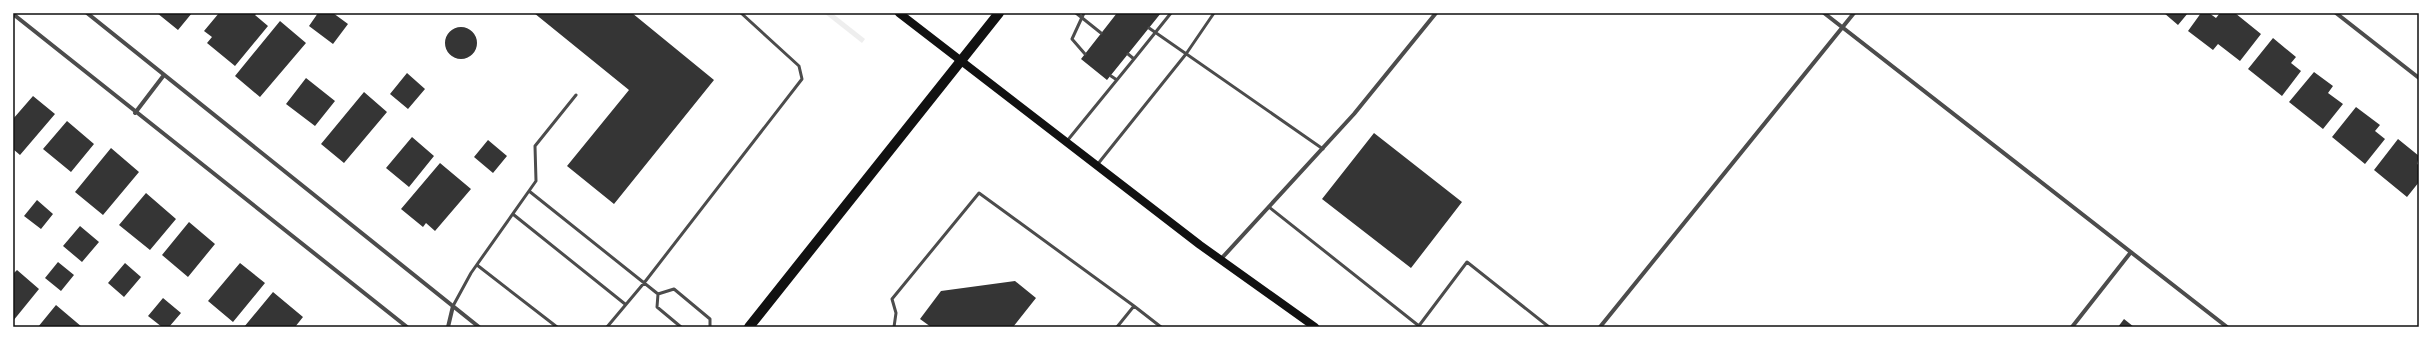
<svg xmlns="http://www.w3.org/2000/svg" width="2432" height="340" viewBox="0 0 2432 340" font-family="'Crimson Pro',serif">
	<rect width="100%" height="100%" fill="#fff"/>
	<path fill="#eee" d="M824 13H832L865 39 862 43Z"/>
	<path fill="#353535" d="M157 13H192L178 30Z
		M219 13H257L255 15 268 26 235 66 207 43 212 37 204 31Z
		M318 13H333L348 24 333 44 309 26Z
		M534 13H632L714 80 614 204 567 166 629 90Z
		M1117 13H1161L1107 80 1081 59Z
		M2164 13H2188L2178 25Z
		M2201 13H2209L2216 18 2220 13H2235L2261 34 2240 61 2218 44 2213 50 2188 31Z
		M280 21 306 43 260 97 235 76Z
		M445 43a16 16 0 1 1 32 0a16 16 0 1 1-32 0Z
		M2273 38 2296 57 2291 63 2301 71 2282 96 2248 69Z
		M2314 72 2333 86 2328 93 2343 104 2323 129 2289 102Z
		M407 73 425 89 408 109 390 94Z
		M306 78 335 101 315 126 286 104Z
		M364 92 387 112 344 163 321 144Z
		M33 96 55 114 20 155 13 149V119Z
		M2356 107 2380 125 2375 131 2385 139 2365 164 2332 137Z
		M67 121 94 144 71 172 43 149Z
		M1374 133 1462 202 1411 268 1322 199Z
		M412 137 434 156 409 187 386 168Z
		M2398 139 2419 156 2417 164 2419 165V182L2407 197 2374 170Z
		M488 140 507 156 493 173 474 157Z
		M111 148 139 172 103 215 75 192Z
		M440 163 471 189 435 231 426 223 423 227 401 209Z
		M146 193 176 219 150 250 119 225Z
		M37 200 53 214 41 229 24 216Z
		M189 222 215 244 188 277 162 255Z
		M80 226 99 242 82 262 63 246Z
		M58 262 74 275 61 291 45 278Z
		M125 263 141 277 124 297 108 283Z
		M240 263 265 283 233 322 208 301Z
		M17 270 39 289 13 321V274Z
		M1015 281 1036 298 1013 327H931L920 319 941 291Z
		M273 292 303 317 295 327H244Z
		M163 298 181 313 169 327H162L148 316Z
		M56 305 82 327H38Z
		M2124 319 2134 327H2118Z"/>
	<g fill="none" stroke-linecap="round" stroke-linejoin="round">
		<path stroke="#4c4c4c" stroke-width="3" d="M1076 13 1101 33
			M1084 13 1072 39 1085 54
			M1149 28 1323 149
			M1134 59 1171 13
			M1111 76 1117 80
			M1067 141 1134 59 1128 54
			M1097 165 1186 54 1214 13
			M529 191 658 294
			M1269 207 1419 326
			M514 215 625 304
			M477 265 557 327
			M658 294 674 289 710 319V327
			M658 294 657 307 681 327
			M453 306 471 273 536 181 535 146 576 95
			M607 327 644 283 802 79 799 66 741 13
			M894 327 896 313 892 299 979 193 1134 306
			M1117 327 1134 306 1161 327
			M1418 327 1467 262 1549 327"/>
		<path stroke="#4c4c4c" stroke-width="4" d="M87 13 479 327
			M1824 13 2227 327
			M2336 13 2419 78
			M13 14 407 327
			M135 113 164 75
			M1221 259 1354 114 1436 13
			M448 327 453 306
			M1600 327 1854 13
			M2072 327 2131 252"/>
		<path stroke="#111" stroke-width="8" d="M899 13 1200 245 1315 327"/>
		<path stroke="#111" stroke-width="10" d="M749 327 999 13"/>
	</g>
	<rect width="2432" height="340" fill="none" stroke="#ffffff" stroke-width="28"/>
	<rect x="14" y="14" width="2404" height="312" fill="none" stroke="#111" stroke-width="1.5"/>
</svg>
